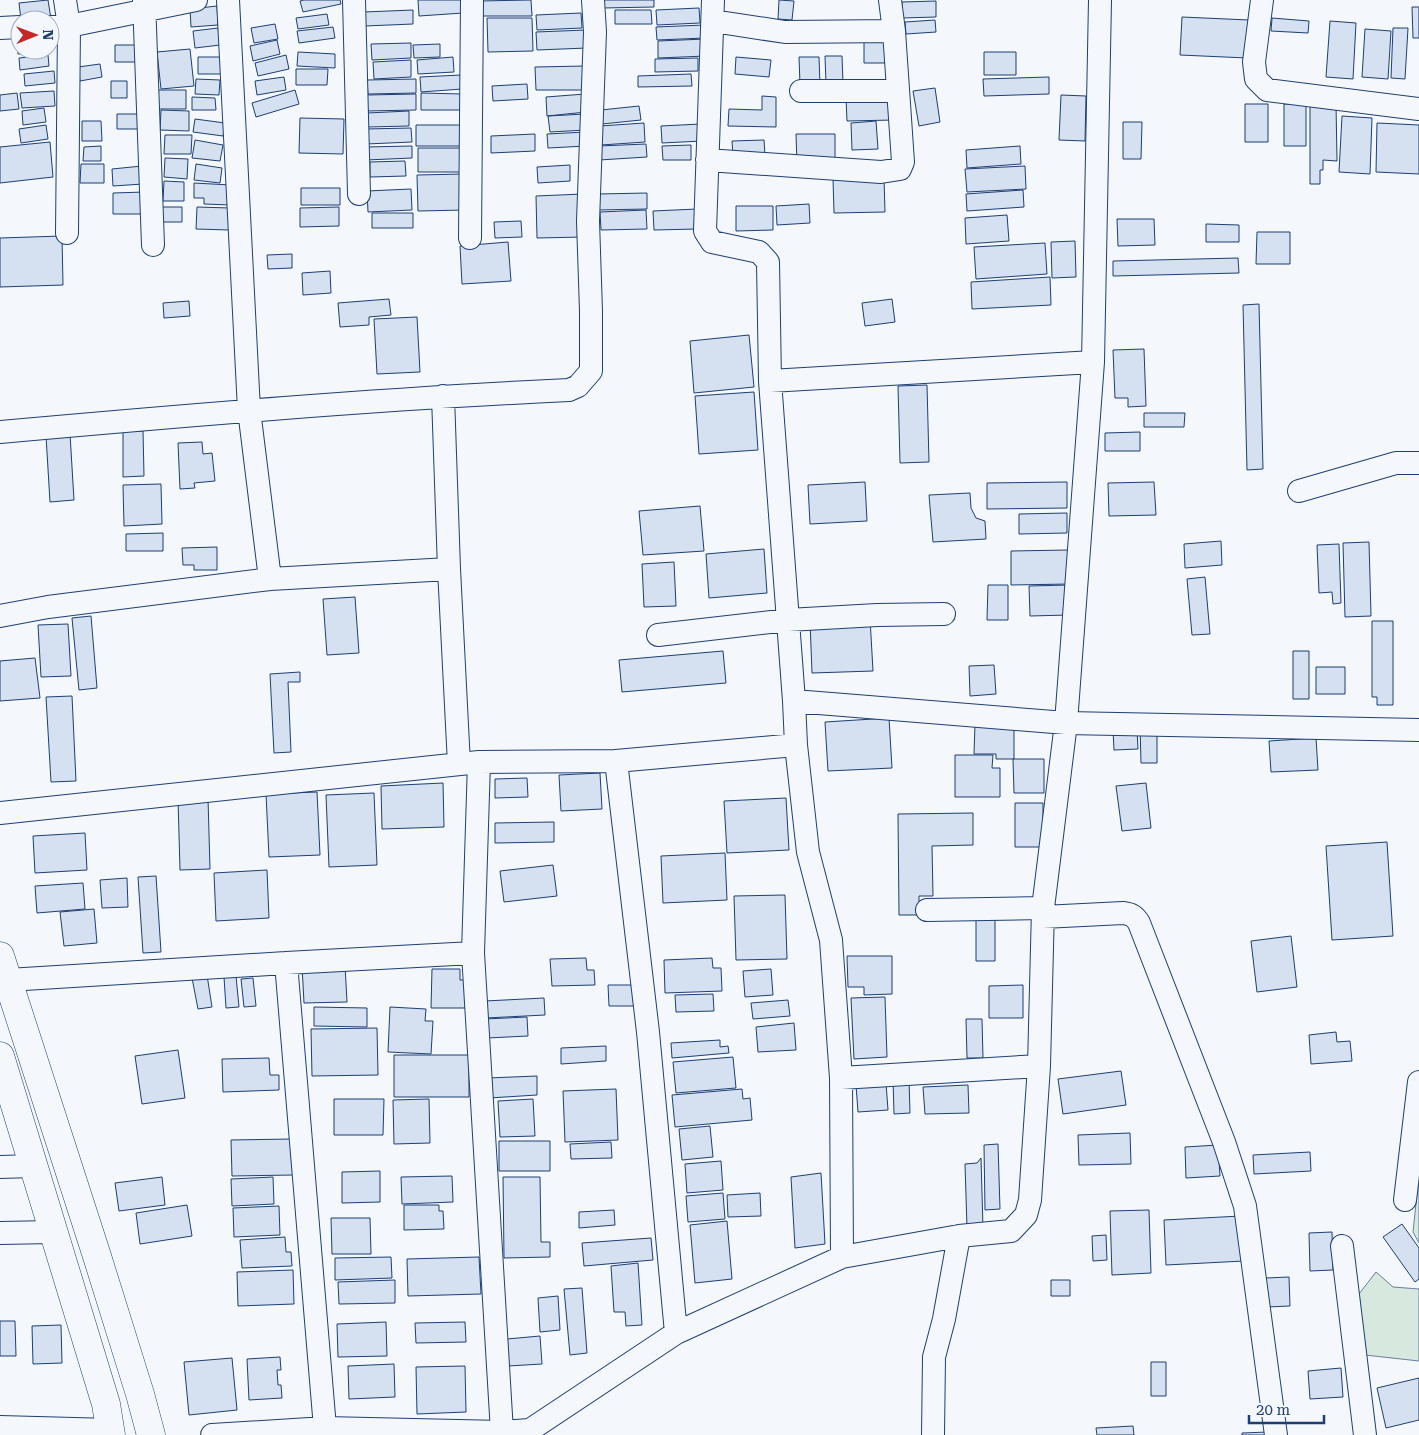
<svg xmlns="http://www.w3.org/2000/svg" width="1419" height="1435" viewBox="0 0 1419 1435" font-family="'Roboto Serif',serif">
	<rect width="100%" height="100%" fill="#f4f7fb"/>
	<path fill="#d7e8df" stroke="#687fa3" d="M1419 1175V1243L1413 1232Z
		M1376 1272 1393 1287 1419 1289V1361L1365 1355 1359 1294Z"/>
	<path fill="#d5e0f0" stroke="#1d3f73" d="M48 0 51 19 21 20 19 3Z
		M304 0H340L341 4 303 12 300 1Z
		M418 0H462L463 13 419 16Z
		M531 0 532 16H480L479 1Z
		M602 0H654V7L602 8Z
		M779 0 794 1 792 20 778 19Z
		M936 1V17L902 18V2Z
		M217 6 218 25 191 27 190 9Z
		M1412 7H1419V38H1413Z
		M699 8 700 23 657 25 656 10Z
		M413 10V24L365 26 364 12Z
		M615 10H651L652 24H615Z
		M581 13 582 28 537 30 536 15Z
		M327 14 329 25 298 29 296 18Z
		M1182 17 1249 20 1247 58 1180 55Z
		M487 18H532L533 51 488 52Z
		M1272 18 1309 21 1308 33 1271 31Z
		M935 20 936 32 906 34 905 22Z
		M1330 21 1356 23 1353 79 1326 77Z
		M275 24 278 39 254 43 251 28Z
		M704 25 705 38 657 40 656 27Z
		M333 27 335 38 299 43 297 31Z
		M218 28 220 45 195 48 193 31Z
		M1393 28H1408L1405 79 1391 78Z
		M1365 29 1391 31 1388 79 1362 77Z
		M586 30 587 48 537 50 536 32Z
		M864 38H889V63H864Z
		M705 39 706 56 658 58V41Z
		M277 40 280 54 253 61 250 46Z
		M18 41H20V50H43V53L18 54Z
		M411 43V58L372 60 371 44Z
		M440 44V57L414 58 413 45Z
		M115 45H139V62H115Z
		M190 49 194 86 161 89 157 52Z
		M298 52 335 54V68L297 66Z
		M984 52H1016V75H984Z
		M48 55 49 66 20 70 19 58Z
		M286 55 289 69 258 76 255 63Z
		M825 56H842L843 83 826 84Z
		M198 57H227V74H198Z
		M453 57 454 72 418 74 417 60Z
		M736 57 771 60 769 77 735 74Z
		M799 57H819L820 85H800Z
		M698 58V71L655 72V59Z
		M411 60V77L374 79 373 62Z
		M100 64 102 77 80 81 78 67Z
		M585 66 586 90H536L535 67Z
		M296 69H328L327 85H296Z
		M54 71 55 83 25 86 24 74Z
		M691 74 692 86 638 87V76Z
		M461 75 462 89 421 92 420 77Z
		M284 77 286 90 257 95 255 81Z
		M1049 77V94L984 96 983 79Z
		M196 79 220 80 219 95 195 94Z
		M416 79V93L368 94 367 80Z
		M111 81H127V98H111Z
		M527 84 528 99 493 101 492 86Z
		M935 88 940 122 919 126 913 91Z
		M155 90H186V109H155Z
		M295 90 299 104 256 117 252 103Z
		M54 91 55 106 22 108 20 93Z
		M17 93 19 109 0 111V95Z
		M421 93 462 94V110H421Z
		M416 94V110L367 111V95Z
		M585 94 586 112 547 116 546 97Z
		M1061 95 1086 96 1085 141 1059 140Z
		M762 96 776 97V127L728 126 729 109 762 110Z
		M893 96 894 120 847 121 846 98Z
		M192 97 215 98 216 110H192Z
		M1245 104H1268V142H1245Z
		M1284 104H1306V146H1284Z
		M1310 104H1336L1337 161 1323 160V170H1320V184H1310Z
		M639 106 641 120 602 124 601 110Z
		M44 108 46 122 23 125 22 111Z
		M161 110 189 111V131L160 130Z
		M409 111V126L368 127 367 113Z
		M117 114H141V129H117Z
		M585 114 586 130 550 132 548 116Z
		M1342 116 1372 118 1370 174 1339 172Z
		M300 118 344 119 343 154 299 153Z
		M195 119 225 123 223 136 193 132Z
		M82 121H101L102 141H82Z
		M876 121 878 149 852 150 851 123Z
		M1123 122H1142L1141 159H1123Z
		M644 123 645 142 601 145 600 126Z
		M1377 123 1419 125V174L1376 172Z
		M701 124 702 141 662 143 661 126Z
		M46 125 48 139 21 143 19 129Z
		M416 125H463V146H416Z
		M411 128 412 142 366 144 365 129Z
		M586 132V146L548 148 547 134Z
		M535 134V151L491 153V136Z
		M796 134H835V164H797Z
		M165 135H192L191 154H164Z
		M195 140 223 145 220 161 192 158Z
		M764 140 765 155 733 156 732 141Z
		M50 142 53 177 0 183V147Z
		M646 144 647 157 599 160V146Z
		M691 145V160H663L662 146Z
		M101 146V161H83L84 147Z
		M412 146V158L366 160 365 147Z
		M1020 146 1021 164 967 168 966 150Z
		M418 148H464V172H418Z
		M165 158 188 159 187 179 164 177Z
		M405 161 406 176 370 177V162Z
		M81 164H104V183H80Z
		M196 164 222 168 220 183 194 180Z
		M570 165V181L538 183 537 167Z
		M142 166 143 184 113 186 112 169Z
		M1025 166 1026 189 967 192 965 169Z
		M464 174 465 210 418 211 417 175Z
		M884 178 885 212 834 213 833 179Z
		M164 181 184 182V201H163Z
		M194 183 231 185 230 205 204 204V198H194Z
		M301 188H340V205H301Z
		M411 189 412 210 368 212 367 191Z
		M1023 190 1024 207 967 211 966 194Z
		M145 192V214H113V193Z
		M647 193V209L598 210V194Z
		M583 194 584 237 537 238 536 196Z
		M809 204 810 223 777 225 776 206Z
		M736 206H773V230L736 231Z
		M160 207H182V222H161Z
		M197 207 230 208 229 230 196 229Z
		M339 207V226L300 227V208Z
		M697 209V229L654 230 653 211Z
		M646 210 647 229 601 230 600 212Z
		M372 213H413V228H372Z
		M1007 215 1009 241 966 244 965 218Z
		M1117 219H1154L1155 245 1118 246Z
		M521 221 522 237 495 238 494 222Z
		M1206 224 1239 225V242H1206Z
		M1257 232H1290V264H1256Z
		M62 236 63 285 0 287V238Z
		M1075 241 1076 277 1052 278 1051 242Z
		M508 242 511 281 462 284 460 246Z
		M1045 243 1047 274 976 279 974 247Z
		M292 254V268L268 269 267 255Z
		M1238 258 1239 273 1113 276V261Z
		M330 271 331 293 303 295 302 273Z
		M1050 277 1051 305 972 309 971 282Z
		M389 299 391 315 369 317V325L340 327 338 303Z
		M892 299 895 322 865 326 862 303Z
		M189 301 190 316 164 318 163 303Z
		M1259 304 1263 469 1247 470 1243 305Z
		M417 317 420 372 377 374 374 319Z
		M749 335 754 387 694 393 690 341Z
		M1144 349 1146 406 1128 407V398H1115L1113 350Z
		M927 385 929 462 900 463 898 386Z
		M754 392 758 450 699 454 695 396Z
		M1144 413H1185L1184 427H1144Z
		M123 431H143L144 476 123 477Z
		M1140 432V451H1105V433Z
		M70 434 74 500 50 502 46 436Z
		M202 442 203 454 212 453 215 481 194 483 195 488 180 489 178 443Z
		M865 482 867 521 810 524 808 485Z
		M1067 482V508L987 509V483Z
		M1154 482 1156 515 1109 516 1108 483Z
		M161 484 162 524 124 526 123 485Z
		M970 493 971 508 976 518 985 521 986 539 933 542 929 495Z
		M700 506 704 551 643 555 639 511Z
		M1067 513V533L1019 534V514Z
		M163 533V551H126V534Z
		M1221 541 1222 565 1185 568 1184 544Z
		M1369 542 1371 616 1345 617 1343 543Z
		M1339 544 1341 603 1333 604 1332 592 1319 593 1317 545Z
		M217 547V570H194V565H183L182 548Z
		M764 549 767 593 709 598 706 554Z
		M1069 550 1070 584 1011 585V551Z
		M674 562 676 606 644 607 642 564Z
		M1205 577 1210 634 1192 635 1187 579Z
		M988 585H1008V620H987Z
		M1068 585 1069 615 1030 616 1029 586Z
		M355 597 359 653 327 655 323 599Z
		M91 616 97 688 79 690 72 618Z
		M870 618 873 671 812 673 810 621Z
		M1372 621H1393V705H1377V697H1372Z
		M68 624 71 676 41 677 38 625Z
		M723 651 726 683 622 692 619 660Z
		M1293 651H1309V699H1293Z
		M35 658 40 698 0 701V661Z
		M994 665 996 694 970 696 969 666Z
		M1316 667H1345V694H1316Z
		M300 672V682H288L291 752 274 753 270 674Z
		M72 696 76 781 51 782 46 697Z
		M889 718 892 768 828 771 825 722Z
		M975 724H1014V759H996V754H974Z
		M1140 726H1157V763H1141Z
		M1113 730H1137L1138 749 1114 750Z
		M1316 738 1318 770 1271 772 1269 741Z
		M955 755H993L992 768H1000V797H955Z
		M1013 759H1044V793H1014Z
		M600 773 602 809 561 811 559 775Z
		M527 778 528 797 495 798V779Z
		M443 783 444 827 382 829 381 786Z
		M1146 783 1151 828 1122 831 1116 786Z
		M317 792 320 855 269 857 266 794Z
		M374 793 377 865 329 867 326 795Z
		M208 798 210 869 180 870 178 799Z
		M786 798 789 850 727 853 724 801Z
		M1015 803H1043V847H1015Z
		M973 813V845L932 846 933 896H919V915H899L898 814Z
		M554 822V842L495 843V823Z
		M85 833 87 870 35 873 33 836Z
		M1387 842 1393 936 1332 940 1326 846Z
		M725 853 727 900 663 903 661 856Z
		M553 865 557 896 504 902 500 871Z
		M267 870 269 918 216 921 214 873Z
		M156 876 161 952 143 953 138 877Z
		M127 878 128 907 102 908 100 880Z
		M83 883 85 909 37 913 35 886Z
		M785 895 787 959 736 960 734 896Z
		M94 909 97 943 64 946 60 912Z
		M976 910 995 911V961H976Z
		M1291 936 1297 987 1257 992 1251 941Z
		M847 956H892V994L864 995V987H848Z
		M586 958 587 970H594L595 985 552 986 550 959Z
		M712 958 713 968H721L722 991 665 993 664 960Z
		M345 965 347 1002 304 1003 302 966Z
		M432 969H460V980H466V1008H431Z
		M771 969 773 995 745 997 743 971Z
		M207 975 212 1007 198 1009 192 978Z
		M236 976 239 1007 226 1008 224 977Z
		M253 978 256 1006 244 1007 241 979Z
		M608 985H639L640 1006H609Z
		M1023 985V1018H989V986Z
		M713 994 714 1011 676 1012 675 995Z
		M885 997 887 1057 854 1059 851 998Z
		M544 998 545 1015 486 1018 485 1001Z
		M788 1000 790 1016 753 1019 751 1003Z
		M314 1007 367 1008V1027L314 1026Z
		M390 1007 426 1009 425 1021H433L431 1054 388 1052Z
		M527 1017 528 1036 487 1038 485 1019Z
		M966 1019H982L983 1058H967Z
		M794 1023 796 1050 758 1052 756 1027Z
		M377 1028 378 1075 312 1076 311 1029Z
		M1336 1032 1337 1042 1350 1041 1352 1061 1311 1064 1309 1035Z
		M720 1040V1047L728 1046 729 1053 672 1058 671 1043Z
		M606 1046V1061L561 1064V1048Z
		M178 1050 185 1098 142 1104 135 1056Z
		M394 1055H469V1097H394Z
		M733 1057 736 1088 676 1093 673 1062Z
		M269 1058 270 1075H279V1090L223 1092 222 1059Z
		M1121 1071 1126 1105 1063 1114 1058 1079Z
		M537 1076V1095L489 1098 488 1078Z
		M893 1079H909L910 1113 894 1114Z
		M886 1083 888 1110 858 1112 856 1085Z
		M968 1085 969 1113 925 1114 923 1087Z
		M616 1089 618 1140 565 1142 563 1091Z
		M742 1089 743 1099 750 1098 752 1120 675 1127 672 1095Z
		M334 1099H384L383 1135H334Z
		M429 1099 430 1143 394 1144 393 1100Z
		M533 1099 535 1136 500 1137 498 1101Z
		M710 1126 713 1157 682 1160 679 1129Z
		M1130 1133 1131 1164 1079 1165 1078 1135Z
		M292 1139 293 1175 232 1176 231 1140Z
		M499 1141H550V1171H499Z
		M611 1142 612 1158 571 1159 570 1144Z
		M998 1144 1000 1209 985 1210 984 1145Z
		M1218 1145 1220 1176 1186 1178 1185 1147Z
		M1310 1152 1311 1171 1254 1174 1253 1155Z
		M981 1158 983 1228H967L965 1164 977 1163Z
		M721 1161 723 1190 687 1193 685 1164Z
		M380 1171V1202L342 1203V1172Z
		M821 1173 825 1244 795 1248 791 1177Z
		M452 1176 453 1202 402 1204 401 1177Z
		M162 1177 165 1205 119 1211 115 1183Z
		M273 1177 274 1204 232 1206 231 1179Z
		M503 1177H540L541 1242H550V1257L504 1258Z
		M723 1193 725 1219 688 1222 686 1196Z
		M760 1193 761 1216 728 1217 727 1195Z
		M187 1205 192 1236 140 1244 136 1213Z
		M404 1205H439V1211H443L444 1229 404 1230Z
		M279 1206 280 1235 234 1237 233 1208Z
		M614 1210 615 1225 579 1228V1212Z
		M1149 1210 1151 1273 1112 1275 1110 1211Z
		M1241 1216 1244 1261 1166 1265 1164 1220Z
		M331 1218H370L371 1254H332Z
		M727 1221 732 1279 695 1283 690 1225Z
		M1402 1224 1419 1248V1279L1415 1282 1383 1237Z
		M1332 1232 1333 1270 1310 1271 1309 1233Z
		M1106 1235 1107 1260 1093 1261 1092 1236Z
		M285 1237 286 1252H291L292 1266 242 1268 240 1240Z
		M651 1238 653 1260 584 1266 582 1243Z
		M391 1257 392 1278 335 1280V1258Z
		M479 1257 481 1294 408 1296 407 1259Z
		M638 1263 642 1325 626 1326 625 1312H614L611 1266Z
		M293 1270 294 1304 238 1306 237 1272Z
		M1289 1277 1290 1306 1267 1307 1266 1278Z
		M395 1280V1303L339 1304 338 1282Z
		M1051 1280H1070V1296H1051Z
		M582 1288 587 1353 570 1355 564 1289Z
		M558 1296 560 1330 540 1332 538 1298Z
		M0 1321H15L16 1356H0Z
		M386 1322 387 1356 338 1357 337 1324Z
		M465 1322 466 1342 416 1343 415 1323Z
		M61 1325 62 1363 33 1364 32 1326Z
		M540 1336 542 1364 508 1366 507 1339Z
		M280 1357 281 1370H277L278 1385H281L282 1398 249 1400 247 1359Z
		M232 1358 237 1410 189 1415 184 1362Z
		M1151 1362H1166V1396H1151Z
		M394 1364 395 1397 349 1399 348 1366Z
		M465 1366 466 1412 417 1414 416 1367Z
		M1341 1368 1343 1397 1310 1399 1308 1371Z
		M1419 1378V1420L1386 1428 1377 1388Z
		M1133 1426 1134 1435H1097L1096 1428Z
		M1268 1432V1435H1242V1433Z"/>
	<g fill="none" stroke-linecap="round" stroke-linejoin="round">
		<g stroke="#1d3f73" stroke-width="24">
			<path id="street" d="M65 0 69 26 67 233
				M144 0 153 245
				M228 0 249 410 270 579
				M354 0 359 194
				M713 0 705 231 712 242 759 252 768 262 770 381 794 701 796 745 808 852 831 940 841 1078 842 1257
				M1262 0 1254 62 1256 79 1267 90 1419 109
				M713 21 785 32 894 31
				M50 27 69 26 196 0
				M0 28 20 27
				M801 91H898
				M707 160 881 172 900 169 903 162 894 31 890 0
				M470 238 472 0
				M770 381 1093 362
				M443 396 449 569 459 764
				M0 432C190 415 379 399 569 390L578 386 591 371V311L588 221 595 32 593 0
				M1299 491 1396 463H1419
				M0 616 48 607 270 579 449 569
				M658 635 788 620 877 615 944 614
				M794 701 1066 723 1419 730
				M616 761 648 1032 676 1333
				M479 762 473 953 502 1432
				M0 813 479 762 616 761 796 745
				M927 910 1043 908
				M1043 917 1123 913C1131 914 1135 916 1139 923L1224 1142 1245 1206 1276 1435
				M286 963 325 1428
				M8 980 286 963 473 953
				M841 1078 1039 1066
				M0 1167 33 1166
				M1405 1200 1419 1082
				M0 1233 53 1232
				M1342 1246 1365 1435
				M0 1427 111 1430
				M212 1435 325 1428 502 1432 530 1430 676 1333 842 1257 959 1236 1011 1231 1026 1215 1030 1200 1039 1066 1043 908 1066 723 1093 362 1100 0
				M933 1435 934 1357 944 1319 959 1236"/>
		</g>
		<g stroke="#1d3f73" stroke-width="29">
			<path id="secondary" d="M0 956 96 1253 140 1394 151 1435
				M0 1056 106 1404 111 1435"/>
		</g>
		<use href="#street" stroke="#f4f7fb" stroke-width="22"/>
		<use href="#secondary" stroke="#f4f7fb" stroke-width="28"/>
	</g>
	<g transform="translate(35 35) rotate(89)"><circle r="24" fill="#f4f7fb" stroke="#9eadc5"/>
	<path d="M0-4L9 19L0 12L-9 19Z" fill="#c62828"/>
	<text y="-8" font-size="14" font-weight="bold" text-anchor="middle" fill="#1d3f73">N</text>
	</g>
	<path d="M1249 1415v8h75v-8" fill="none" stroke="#1d3f73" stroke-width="2.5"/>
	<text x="1256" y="1415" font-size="15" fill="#1d3f73" stroke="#f4f7fb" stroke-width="4" paint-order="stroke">20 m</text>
</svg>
